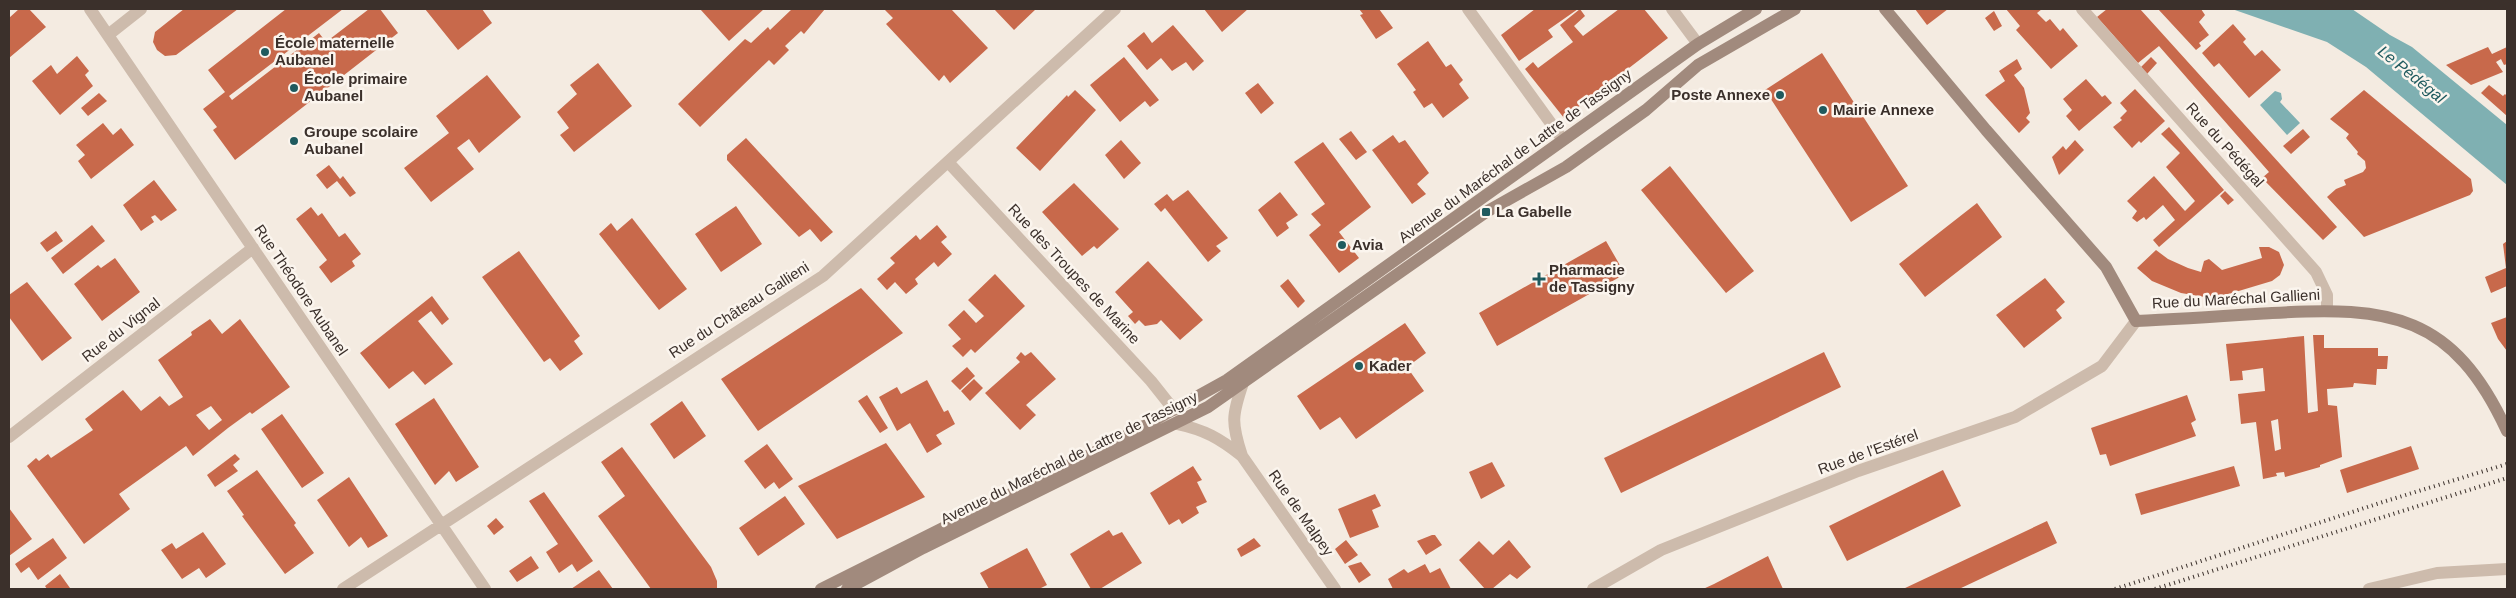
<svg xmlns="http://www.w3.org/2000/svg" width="2516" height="598" viewBox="0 0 2516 598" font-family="Helvetica,sans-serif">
	<rect width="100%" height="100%" fill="#f4ebe1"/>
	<path fill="#7fb0b2" d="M2232 9H2352L2390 35 2412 47 2507 125V185L2366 67 2327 42Z
		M2275 91 2281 93 2282 99 2280 102 2300 123 2287 135 2260 105Z"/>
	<path fill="#c8694b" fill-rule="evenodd" d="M19 9H29L46 27 9 58V18Z
		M184 9H238L176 55 165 56 157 50 153 42 155 32Z
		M286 9H343L229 96 232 100 319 33 326 42 369 9H380L398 33 235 160 213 130 217 127 203 109 225 92 208 70Z
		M425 9H482L492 23 458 50Z
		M700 9H764L729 41Z
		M792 9H825L804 34 801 31 785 46 789 50 774 65 769 60 700 127 678 104 745 39 751 43 768 27 770 30Z
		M884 9H951L988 48 950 83 944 75 939 81 886 24 893 18Z
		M994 9H1036L1014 30Z
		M1204 9H1248L1222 32Z
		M1359 9H1379L1393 28 1376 39 1360 15 1363 14Z
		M1535 9H1578L1548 30 1553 37 1519 61 1501 35Z
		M1580 9 1585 16 1574 26 1583 36 1619 9H1644L1668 38 1564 118 1525 69 1533 62 1538 68 1573 42 1560 25Z
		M1915 9H1948L1927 25Z
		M2006 9H2042L2037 13 2046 22 2050 19 2060 31 2063 28 2078 46 2051 69 2016 30 2020 26Z
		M2107 9H2140L2337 227 2323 240 2262 178 2269 172 2159 46 2138 63 2097 17Z
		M2158 9H2201L2205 15 2199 22 2209 35 2199 43 2201 46 2196 50Z
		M1994 11 2002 26 1994 31 1985 18Z
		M2233 24 2246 39 2243 42 2255 56 2262 50 2281 70 2249 98 2219 63 2214 67 2202 53Z
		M1173 25 1204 61 1193 71 1186 62 1172 71 1161 58 1147 70 1127 46 1144 32 1152 43Z
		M1428 41 1446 67 1451 64 1463 80 1459 84 1469 98 1443 118 1432 103 1424 108 1413 92 1416 90 1397 64Z
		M2488 47 2492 54 2507 47V64L2504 65 2501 59 2496 62 2503 72 2471 85 2446 65Z
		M1822 53 1908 186 1851 222 1765 90Z
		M77 56 89 71 85 75 93 86 60 115 32 81 51 65 57 74Z
		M1124 57 1159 100 1150 107 1145 101 1120 122 1090 85Z
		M2151 57 2157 63 2147 74 2141 67Z
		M2017 59 2022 69 2014 75 2024 88 2030 113 2026 118 2030 122 2019 133 1985 95 2005 81 1999 71Z
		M598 63 632 106 574 152 560 135 569 128 557 112 577 94 570 85Z
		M487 75 521 117 479 153 469 139 457 148 474 169 431 202 404 168 449 133 436 116Z
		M2086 79 2102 97 2105 95 2112 103 2079 131 2066 116 2072 110 2063 99Z
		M1258 83 1274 103 1261 114 1245 93Z
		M2489 85 2503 96 2505 94 2507 96V116L2481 93Z
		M2135 89 2165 121 2141 143 2139 141 2132 148 2113 127 2122 120 2120 118 2127 111 2120 103Z
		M1075 90 1096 110 1040 171 1016 148 1067 95 1068 97Z
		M2364 90 2471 179 2473 191 2470 195 2364 237 2327 197 2336 189 2346 185 2344 180 2363 172 2366 168 2365 161 2357 154 2358 152 2346 138 2349 134 2330 119Z
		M99 93 107 101 88 116 81 108Z
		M103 123 113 135 121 128 134 145 91 179 78 161 85 155 76 145Z
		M2169 127 2224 190 2159 247 2153 240 2175 220 2163 205 2146 220 2144 217 2137 222 2132 218 2137 211 2127 201 2154 176 2185 211 2195 201 2166 167 2180 153 2161 134Z
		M2303 129 2310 137 2291 154 2283 146Z
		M1351 131 1367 152 1356 160 1339 139Z
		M1393 135 1399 143 1405 140 1429 173 1417 184 1426 194 1412 204 1372 150Z
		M746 138 833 232 821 242 810 229 799 237 727 160V155Z
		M1121 140 1141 163 1124 179 1105 155Z
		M2075 140 2084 150 2059 175 2052 157 2063 146 2066 150Z
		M1323 142 1371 207 1339 232 1359 258 1339 273 1309 235 1321 225 1311 214 1325 204 1294 162Z
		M329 165 340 179 343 176 356 193 350 197 337 181 327 189 316 175Z
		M1670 166 1754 271 1726 293 1641 190Z
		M154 180 177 210 161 221 155 215 151 217 154 222 141 231 123 205Z
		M1074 183 1119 229 1097 249 1094 246 1082 256 1042 212Z
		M1188 190 1228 238 1216 246 1221 251 1208 262 1165 208 1161 212 1154 204 1167 194 1173 201Z
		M2225 191 2234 200 2228 205 2220 196Z
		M1280 192 1298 215 1286 223 1289 228 1277 237 1258 210Z
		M1977 203 2002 237 1925 297 1899 264Z
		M736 206 762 244 721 272 695 234Z
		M311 207 318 216 322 213 339 237 345 233 361 254 352 261 355 266 331 283 319 267 327 260 296 219Z
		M632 218 687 289 659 310 599 234 611 223 617 231Z
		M92 225 105 241 63 274 51 258Z
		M937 225 947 237 941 242 952 254 938 267 934 262 915 279 918 284 906 294 895 282 887 290 877 279 895 263 890 258 916 235 920 240Z
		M56 231 63 241 47 252 40 243Z
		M1606 241 1625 274 1497 346 1479 313Z
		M2507 241V286L2491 293 2485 277 2506 268 2503 244Z
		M2259 247H2269L2279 252 2284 265 2280 275 2272 281 2222 296 2211 298 2181 293 2152 281 2137 268 2156 250 2168 259 2188 268 2201 272 2204 261 2209 259 2222 270 2262 258Z
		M519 251 580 336 574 341 583 354 560 371 550 358 544 362 482 277Z
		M115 258 140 292 102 321 74 284 98 265 101 268Z
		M1148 261 1203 320 1180 340 1161 320 1157 324 1145 326 1139 320 1135 324 1128 316 1133 312 1115 292Z
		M995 274 1025 306 975 353 971 349 963 357 952 346 961 339 948 325 964 310 976 323 984 316 968 300Z
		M2045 278 2065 302 2056 310 2062 318 2024 348 1996 315Z
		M1288 279 1305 301 1298 308 1280 286Z
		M27 282 72 338 42 361 9 317V295Z
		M861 288 903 333 758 431 721 379Z
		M432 296 449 319 442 325 431 311 418 321 453 364 425 385 413 371 389 389 360 353Z
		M2507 317V351L2498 339 2491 323Z
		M210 319 222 334 240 319 290 387 252 414 250 412 228 428 193 456 186 446 119 494 130 509 84 544 27 466 36 458 39 461 48 454 51 458 93 430 85 419 123 390 141 411 160 396 169 406 183 397 158 360 192 335 191 332ZM211 406 222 420 209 430 196 415Z
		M1405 323 1426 353 1407 367 1424 391 1356 439 1340 417 1320 430 1297 396Z
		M2313 335H2324V348H2378V356H2388L2387 369H2377L2376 385 2354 383 2353 387 2327 389 2328 405 2337 406 2342 457 2320 465V467L2285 477 2284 472 2276 473 2277 476 2263 479 2256 422 2241 424 2238 394 2265 391 2263 368 2242 371 2243 380 2230 381 2226 344 2304 336 2308 413 2318 411ZM2278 419 2281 449 2275 451 2271 421Z
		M1021 352 1025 356 1031 352 1056 379 1026 405 1036 415 1020 430 985 393 1020 362 1016 358Z
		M1824 352 1841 387 1621 493 1604 458Z
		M967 367 975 376 960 390 951 381Z
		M974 379 983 388 970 401 961 391Z
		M927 380 944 412 948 410 955 424 936 435 942 444 927 453 910 423 897 431 879 397 897 387 901 394Z
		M867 395 888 428 880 433 858 401Z
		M2187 395 2196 420 2191 423 2196 436 2110 466 2106 454 2100 455 2091 428Z
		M434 398 479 467 456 482 449 471 435 485 395 424Z
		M682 401 706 436 674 459 650 424Z
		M282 414 324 473 302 488 261 429Z
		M886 443 925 497 837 539 798 486Z
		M767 444 793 479 779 489 774 482 765 489 744 461Z
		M2411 446 2419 469 2347 493 2340 470Z
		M622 447 711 567 717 581V589H651L598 516 625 496 601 462Z
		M235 454 240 459 233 465 238 471 215 487 207 475Z
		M1492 462 1505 486 1481 499 1469 472Z
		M1193 466 1202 480 1197 482 1207 502 1196 507 1199 513 1182 524 1179 519 1169 525 1150 493Z
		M2234 466 2240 486 2141 515 2135 494Z
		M257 470 296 523 294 525 314 553 285 574 242 516 244 515 227 491Z
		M1943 470 1961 506 1847 561 1829 526Z
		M349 477 388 536 368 548 361 537 349 547 317 500Z
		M544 492 593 561 577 572 572 564 559 573 546 552 558 544 529 501Z
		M1375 494 1381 506 1372 510 1379 527 1350 538 1338 509Z
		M785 496 805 524 758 556 739 528Z
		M9 508 32 539 9 556Z
		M496 518 504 527 494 535 487 526Z
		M2047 521 2057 543 1959 589H1903Z
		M1109 530 1113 536 1122 532 1142 563 1100 589H1091L1070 554Z
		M203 532 226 564 206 578 199 568 182 579 161 550 172 543 176 549Z
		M1432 535H1435L1442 545 1426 555 1417 541Z
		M53 538 67 558 38 580 29 567 21 573 15 564Z
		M1254 538 1261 546 1241 557 1237 549Z
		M1346 540 1358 555 1345 564 1335 549Z
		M1509 540 1531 567 1517 579 1510 574 1492 589H1485L1459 560 1479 541 1493 555Z
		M1027 548 1047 585 1039 589H989L980 573Z
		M531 556 539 568 517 582 509 571Z
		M1768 556 1783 589H1703L1714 584Z
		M1361 562 1371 575 1359 583 1348 566Z
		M1425 564 1430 573 1440 568 1451 589H1393L1388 579 1404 569 1408 573Z
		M599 570 613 589H571Z
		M60 574 70 588 47 589 45 586Z"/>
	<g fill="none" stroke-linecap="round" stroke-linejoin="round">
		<path stroke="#cdbbac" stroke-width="12" d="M90 9 485 589
			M1468 9 1563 140
			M1672 9 1698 44
			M2082 9 2316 272 2327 295V310
			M108 35 141 9
			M948 162 1151 381 1174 410
			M1177 424C1205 430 1219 438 1242 456L1335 589
			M9 437 253 248
			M1242 456C1231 423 1232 415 1243 383
			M343 589 823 276 1115 9
			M1593 589 1661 550 1858 471 2015 417 2102 366 2136 321
			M2369 589 2437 573 2507 569"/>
		<path stroke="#a18a7d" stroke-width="12" d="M1885 9 1986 130 2106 267 2136 321C2181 319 2226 316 2272 313 2390 306 2453 314 2507 431
			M821 589 1113 443 1227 380 1698 44 1756 9
			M847 589 923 548 1208 407 1486 212 1566 167 1646 110 1698 65 1795 9"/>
		<path stroke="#3b302b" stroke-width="4" stroke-dasharray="1 4" stroke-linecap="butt" d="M2115 589 2386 501 2507 464
			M2155 589 2507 478"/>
	</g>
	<g fill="#1f5a5e" stroke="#fbf5ee" stroke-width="2">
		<circle cx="265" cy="52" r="5"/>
		<circle cx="294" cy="88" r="5"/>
		<circle cx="1780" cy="95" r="5"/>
		<circle cx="1823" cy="110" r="5"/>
		<circle cx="294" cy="141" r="5"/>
		<rect x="1481" y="207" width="10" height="10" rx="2.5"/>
		<circle cx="1342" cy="245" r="5"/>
		<path d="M1536.5 271.5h5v5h5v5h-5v5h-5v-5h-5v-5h5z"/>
		<circle cx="1359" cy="366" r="5"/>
	</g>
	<g text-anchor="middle" stroke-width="5" stroke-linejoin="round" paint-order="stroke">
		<g font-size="15" font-weight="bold" fill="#3b302b" stroke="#fbf5ee" text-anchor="start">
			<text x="275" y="48">École maternelle<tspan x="275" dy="17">Aubanel</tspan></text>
			<text x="304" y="84">École primaire<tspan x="304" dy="17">Aubanel</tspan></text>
			<text x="1770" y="100" text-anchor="end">Poste Annexe</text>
			<text x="1833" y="115">Mairie Annexe</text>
			<text x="304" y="137">Groupe scolaire<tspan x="304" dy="17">Aubanel</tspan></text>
			<text x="1496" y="217">La Gabelle</text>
			<text x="1352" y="250">Avia</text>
			<text x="1549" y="275">Pharmacie<tspan x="1549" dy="17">de Tassigny</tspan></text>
			<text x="1369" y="371">Kader</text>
		</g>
		<g font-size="15" fill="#3b302b" stroke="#fbf5ee">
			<text transform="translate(2225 145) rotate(48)" y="5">Rue du Pédégal</text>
			<text transform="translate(1515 156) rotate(-36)" y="5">Avenue du Maréchal de Lattre de Tassigny</text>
			<text transform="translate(1074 274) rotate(47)" y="5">Rue des Troupes de Marine</text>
			<text transform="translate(301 290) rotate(56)" y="5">Rue Théodore Aubanel</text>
			<text transform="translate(2236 299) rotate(-3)" y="5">Rue du Maréchal Gallieni</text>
			<text transform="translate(739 310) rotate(-33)" y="5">Rue du Château Gallieni</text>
			<text transform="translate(121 330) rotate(-38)" y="5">Rue du Vignal</text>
			<text transform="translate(1868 452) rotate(-20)" y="5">Rue de l'Estérel</text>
			<text transform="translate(1069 458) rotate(-26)" y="5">Avenue du Maréchal de Lattre de Tassigny</text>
			<text transform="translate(1301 513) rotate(55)" y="5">Rue de Malpey</text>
		</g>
		<g font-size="16" font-style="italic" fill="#1f5a5e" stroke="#fbf5ee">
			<text transform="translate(2412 74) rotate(39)" y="6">Le Pédégal</text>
		</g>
	</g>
	<rect width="2516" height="598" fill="none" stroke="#3b302b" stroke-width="20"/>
</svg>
